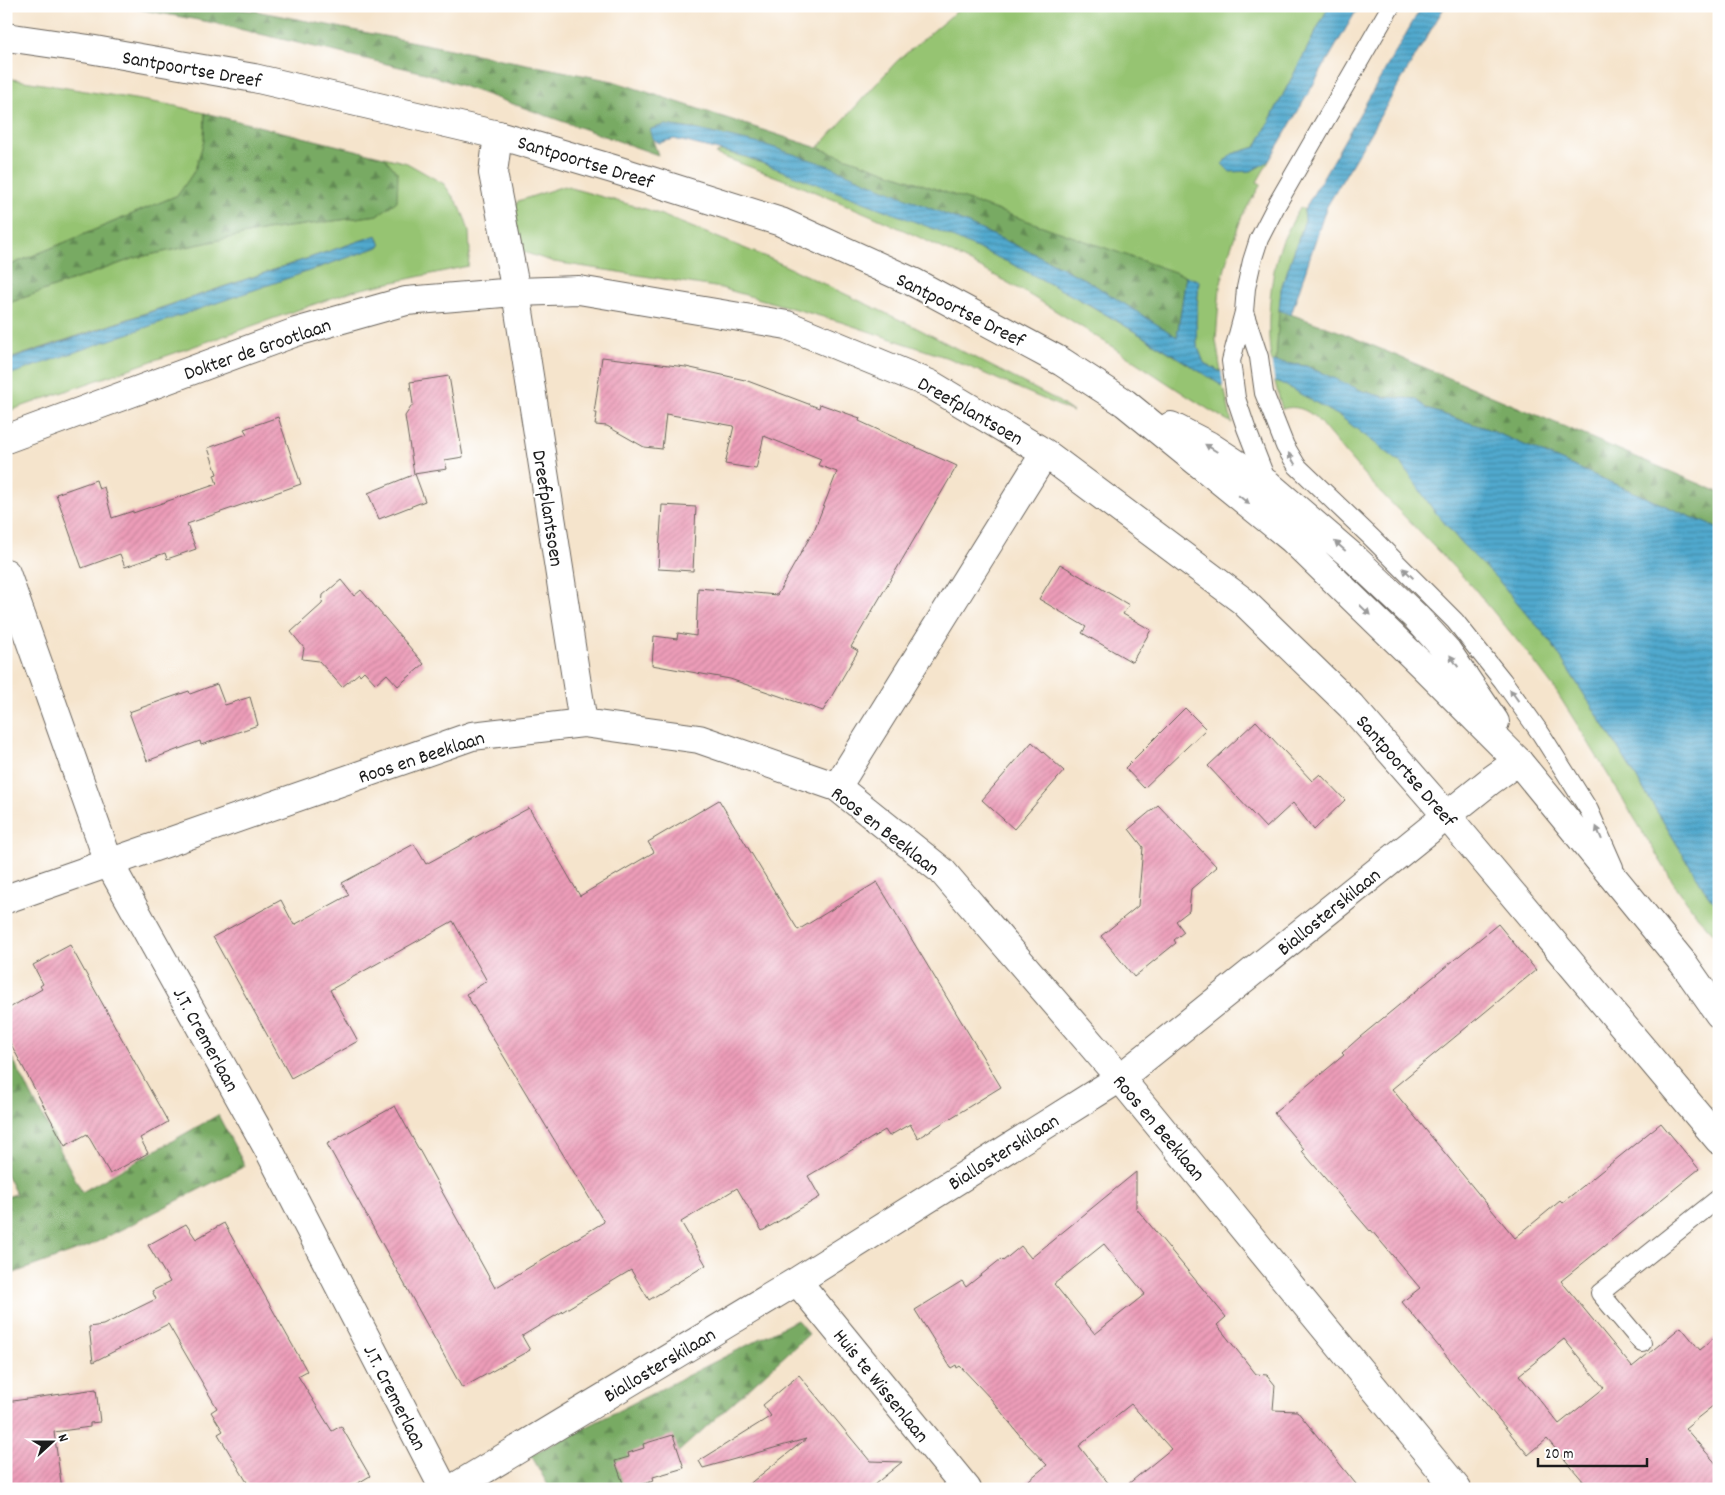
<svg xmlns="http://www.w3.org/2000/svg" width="1725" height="1495" viewBox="0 0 1725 1495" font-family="Dekko,sans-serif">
	<defs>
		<pattern id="forest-firs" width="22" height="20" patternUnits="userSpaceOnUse" patternTransform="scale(1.25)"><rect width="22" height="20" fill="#78aa64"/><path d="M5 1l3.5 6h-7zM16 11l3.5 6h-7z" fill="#628a52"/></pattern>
		<pattern id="water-rules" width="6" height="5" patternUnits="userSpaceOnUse" patternTransform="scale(1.25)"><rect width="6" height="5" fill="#51a9ce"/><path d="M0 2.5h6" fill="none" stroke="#4289a6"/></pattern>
		<pattern id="building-hatch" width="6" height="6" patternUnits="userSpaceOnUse" patternTransform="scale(1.25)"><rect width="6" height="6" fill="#ec9cb8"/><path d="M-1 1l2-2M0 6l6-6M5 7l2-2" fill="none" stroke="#ca869e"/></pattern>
	</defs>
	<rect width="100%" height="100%" fill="#fff"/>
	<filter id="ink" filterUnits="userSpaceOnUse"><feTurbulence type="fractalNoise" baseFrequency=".02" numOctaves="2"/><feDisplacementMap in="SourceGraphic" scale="10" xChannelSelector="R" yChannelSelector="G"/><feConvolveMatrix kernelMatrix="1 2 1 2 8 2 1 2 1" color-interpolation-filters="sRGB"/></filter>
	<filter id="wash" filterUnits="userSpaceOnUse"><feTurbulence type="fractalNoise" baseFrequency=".0096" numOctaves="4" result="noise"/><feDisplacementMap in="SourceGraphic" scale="20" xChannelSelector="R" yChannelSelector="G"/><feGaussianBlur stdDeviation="1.12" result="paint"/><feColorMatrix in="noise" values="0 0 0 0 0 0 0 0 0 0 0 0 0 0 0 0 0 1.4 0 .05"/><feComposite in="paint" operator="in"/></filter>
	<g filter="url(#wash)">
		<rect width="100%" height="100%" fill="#f5e4cc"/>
		<path fill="#96c472" stroke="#597047" d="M963 6H1329L1256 147 1232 154 1251 171 1269 161 1257 182 1261 184 1242 216 1229 253 1220 287 1216 340 1221 372 1204 363 1197 345 1196 322 1199 281 818 148 897 61Z
			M6 78 171 105 205 113 204 141 195 170 178 195 6 267Z
			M722 151 746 157C835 190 927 221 1012 264 1085 300 1155 343 1224 387L1232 423C1201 406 1172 386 1143 367 1093 334 1044 302 992 274 903 226 809 188 715 154Z
			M384 157 407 163 444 184 460 207 466 221 469 232 470 251 468 266 352 291 6 412V375L381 246 377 235 6 360V304L135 258 266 230 378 215 398 174Z
			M564 186 649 210 771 259 913 326 1055 399 1073 412 951 359 841 322 721 288 554 262 523 252 514 238 515 207 518 201Z
			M1300 207 1304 210 1305 220 1281 289 1276 362 1272 363C1265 333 1270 273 1281 245 1286 232 1294 220 1300 207Z
			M1279 381 1341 417 1402 463 1432 508 1462 544 1499 581 1550 641 1617 746 1708 895 1719 908V939L1698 917 1675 885 1585 737 1554 688 1529 655 1473 587 1366 477 1316 418C1306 409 1295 405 1282 409L1275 382Z"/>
		<path fill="url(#forest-firs)" stroke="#4a6340" d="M121 6H203L256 11 613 81 818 148 1186 276 1177 338 1088 281 1035 254 966 223 698 130 665 125 651 129 650 132 658 155 425 73 209 22Z
			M205 113 384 157 398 174 397 201 378 215 266 230 135 258 6 304V267L178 195 195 170 204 141Z
			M1279 310 1338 331 1719 492V529L1485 428 1427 409 1416 399 1385 397 1365 392 1306 366 1276 362Z
			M6 1046 82 1192 218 1115 245 1166 89 1246 6 1276V1197L16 1194 6 1174Z
			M797 1320 809 1334 675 1455 677 1459 620 1489H550L531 1455Z"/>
		<path fill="url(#water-rules)" stroke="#366275" d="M1329 6H1359L1269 161 1251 171 1230 172 1222 164 1232 154 1256 147Z
			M1422 6H1445L1326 208 1291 315 1279 310 1281 289 1305 220 1304 210Z
			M665 125 698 130 769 146 829 166 966 223 1035 254 1088 281 1177 337 1186 276 1199 281 1196 322 1197 345 1204 363 1221 372 1276 362 1306 366 1365 392 1385 397 1416 399 1427 409 1485 428 1719 529V908L1708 895 1617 746 1550 641 1499 581 1462 544 1432 508 1402 464 1341 417 1279 382 1224 387 1174 355 1090 305 1012 264 939 231 746 157 674 139 659 143C654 140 649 136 651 129Z
			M377 235 381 246 6 376V361Z"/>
		<path fill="#f5e4cc" d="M1271 360 1275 385 1224 390 1221 369Z"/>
		<g id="blocks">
			<path fill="url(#building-hatch)" fill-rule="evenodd" d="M602 357 686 367 745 380 819 408 820 404 860 418 859 421 957 466 851 647 858 651 823 711 730 679 652 665 654 636 677 639 678 633 696 636 698 588 777 595 815 528 837 472 818 465 821 459 764 436 756 469 725 464 734 426 666 414 662 449 644 447 607 426 595 425 597 413H594Z
				M449 376 463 457 445 460 447 469 414 474 405 416 413 404 410 382Z
				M278 417 301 484 187 524 196 549 167 559 165 553 125 567 120 554 82 568 56 494 96 480 99 489 104 487 112 518 133 511V513L217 484 214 475 217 474 208 448 247 434 244 429Z
				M415 474 425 501 379 519 368 493Z
				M662 505 696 507 693 571 658 569Z
				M1060 564 1129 605 1123 614 1151 630 1132 662 1082 633 1086 627 1039 599Z
				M341 580 354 596 361 590 424 664 398 686 387 674 376 684 364 671 360 675 359 673 342 687 319 661 302 659 304 648 291 632 322 604 323 595Z
				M217 684 225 705 250 697 258 725 201 745 200 741 147 761 129 712 189 691 190 694Z
				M1185 708 1206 729 1144 788 1125 768Z
				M1256 721 1312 781 1320 774 1345 800 1314 830 1293 803 1266 828 1208 766Z
				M1032 742 1064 771 1014 829 982 800Z
				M719 800 798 930 877 882 1001 1087 918 1138 910 1124 889 1136 885 1130 808 1176 820 1197 762 1231 737 1188 681 1222 706 1265 649 1300 631 1270 522 1336 530 1350 462 1388 327 1144 395 1106 495 1288 604 1222 466 994 487 981 453 921 330 990 358 1041 291 1078 213 937 281 900 294 925 349 895 342 883 414 844 426 864 529 808 580 896 654 852 648 842Z
				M1158 805 1217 867 1191 889 1189 911 1176 921 1184 932 1174 940 1176 943 1134 977 1101 936 1138 906 1143 847 1129 829Z
				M1498 924 1536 970 1392 1089 1515 1238 1560 1201 1562 1203 1661 1123 1699 1169 1561 1281 1632 1367 1681 1327 1700 1350 1719 1334V1401L1685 1428 1719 1467V1489H1590L1547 1439 1528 1455 1402 1302 1420 1288 1371 1230 1370 1231 1357 1216 1302 1151 1304 1149 1274 1113 1344 1055 1342 1053 1360 1037ZM1564 1339 1604 1388 1559 1424 1519 1375Z
				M70 945 168 1122 140 1138 148 1153 110 1174 87 1134 65 1146 6 1035V1010L42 989 40 986 43 984 33 965Z
				M1136 1172V1208L1226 1317 1217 1325 1256 1374 1267 1375 1275 1385 1273 1410 1297 1411 1360 1489H1122L1171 1449 1131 1404 1079 1446 1113 1489H1018L1047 1465 1025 1442 991 1399 960 1366 957 1368 956 1365 951 1368 915 1310 962 1281 966 1287 1001 1259 1003 1261 1021 1246 1031 1258ZM1104 1244 1145 1294 1095 1334 1054 1284Z
				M224 1223 307 1371 298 1376 332 1431 341 1426 370 1476 348 1489H251L218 1434 223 1431 211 1412 217 1408 168 1324 93 1362 89 1327 103 1325 156 1299 152 1291 170 1282 148 1245 186 1224 196 1239Z
				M799 1375 870 1461 902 1462 869 1489H743L806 1439 703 1468 699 1461 771 1416 763 1405Z
				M96 1389 100 1422 90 1423V1427L54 1432 62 1489H6V1402Z
				M673 1435 684 1468 653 1477 654 1481 625 1489 615 1461 629 1457 628 1453 644 1448 643 1444Z"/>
		</g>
	</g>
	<g filter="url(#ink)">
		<use href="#blocks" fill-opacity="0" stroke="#68625a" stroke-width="1"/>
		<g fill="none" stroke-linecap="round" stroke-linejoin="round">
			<g stroke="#68625a" stroke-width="20">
				<path id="lane" d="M1244 312 1259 357 1264 393 1285 446 1297 466 1372 538 1455 621 1503 681 1541 734 1589 810 1614 867
					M1268 484 1246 428 1236 398 1231 361 1244 312 1246 288 1252 261 1259 239 1277 204 1391 6
					M1642 1343 1600 1293 1719 1198"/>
			</g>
			<g stroke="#68625a" stroke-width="30">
				<path id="street" d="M498 135 493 173 516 292 583 723
					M6 439 296 332 406 301 516 292 579 290 787 325 930 384 1045 453 837 787
					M1045 453 1243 601 1351 706 1447 816 1719 1140
					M6 573 109 863 271 1154 444 1489
					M6 899 472 736 583 723 699 739 837 787 942 871 1120 1078 1457 1489
					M797 1281 967 1489
					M452 1489 797 1281 1120 1078 1490 781 1518 761"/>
			</g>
			<g stroke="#68625a" stroke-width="30">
				<path id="secondary" d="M6 37 89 49 254 78 498 135 613 169 781 222 915 283 1062 362 1125 403 1292 539 1423 666 1518 761 1684 964 1719 1014
					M1171 426 1208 445 1269 485 1355 559 1415 616 1447 651 1495 722"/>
			</g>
			<use href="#lane" stroke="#fff" stroke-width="18"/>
			<use href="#street" stroke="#fff" stroke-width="28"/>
			<use href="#secondary" stroke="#fff" stroke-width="28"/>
		</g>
		<defs><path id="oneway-solid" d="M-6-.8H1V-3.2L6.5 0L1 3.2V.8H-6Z" transform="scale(1.25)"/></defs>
		<g fill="#999">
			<use href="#oneway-solid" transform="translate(1211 448) rotate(-148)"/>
			<use href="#oneway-solid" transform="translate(1292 459) rotate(-120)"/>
			<use href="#oneway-solid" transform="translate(1244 500) rotate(39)"/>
			<use href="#oneway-solid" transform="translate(1340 546) rotate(-139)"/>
			<use href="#oneway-solid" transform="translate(1408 573) rotate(-136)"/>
			<use href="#oneway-solid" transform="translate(1365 610) rotate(44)"/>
			<use href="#oneway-solid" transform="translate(1454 661) rotate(-125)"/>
			<use href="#oneway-solid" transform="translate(1514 695) rotate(-126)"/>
			<use href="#oneway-solid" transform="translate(1599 833) rotate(-113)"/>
		</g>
	</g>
	<g text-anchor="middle" stroke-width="4" stroke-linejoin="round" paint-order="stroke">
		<g font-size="20" fill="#1c1c1c" stroke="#fff">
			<text transform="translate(192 68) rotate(10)" y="7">Santpoortse Dreef</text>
			<text transform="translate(586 161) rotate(17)" y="7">Santpoortse Dreef</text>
			<text transform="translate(961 309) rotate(27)" y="7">Santpoortse Dreef</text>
			<text transform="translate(257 348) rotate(-19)" y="7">Dokter de Grootlaan</text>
			<text transform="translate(971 410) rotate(30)" y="7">Dreefplantsoen</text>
			<text transform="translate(549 508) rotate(81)" y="7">Dreefplantsoen</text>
			<text transform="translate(421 756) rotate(-18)" y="7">Roos en Beeklaan</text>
			<text transform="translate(1407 770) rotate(49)" y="7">Santpoortse Dreef</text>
			<text transform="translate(886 830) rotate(38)" y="7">Roos en Beeklaan</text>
			<text transform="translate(1328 911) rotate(-39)" y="7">Biallosterskilaan</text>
			<text transform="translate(207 1039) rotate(61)" y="7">J.T. Cremerlaan</text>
			<text transform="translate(1160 1127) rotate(50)" y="7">Roos en Beeklaan</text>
			<text transform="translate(1003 1151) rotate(-32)" y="7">Biallosterskilaan</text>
			<text transform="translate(659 1364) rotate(-31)" y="7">Biallosterskilaan</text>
			<text transform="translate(882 1385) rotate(51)" y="7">Huis te Wissenlaan</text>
			<text transform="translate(396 1397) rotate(63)" y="7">J.T. Cremerlaan</text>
		</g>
	</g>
	<rect width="1725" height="1495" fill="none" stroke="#fff" stroke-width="25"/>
	<g transform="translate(52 1442) rotate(69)" stroke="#ffffff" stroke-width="4" paint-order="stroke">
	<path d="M0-4L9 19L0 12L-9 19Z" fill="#1c1c1c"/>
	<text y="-8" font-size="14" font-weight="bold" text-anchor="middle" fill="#1c1c1c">N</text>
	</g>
	<path d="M1538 1458v8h109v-8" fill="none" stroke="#1c1c1c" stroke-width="2.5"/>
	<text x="1545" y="1458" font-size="15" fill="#1c1c1c" stroke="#ffffff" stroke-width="4" paint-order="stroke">20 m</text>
</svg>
